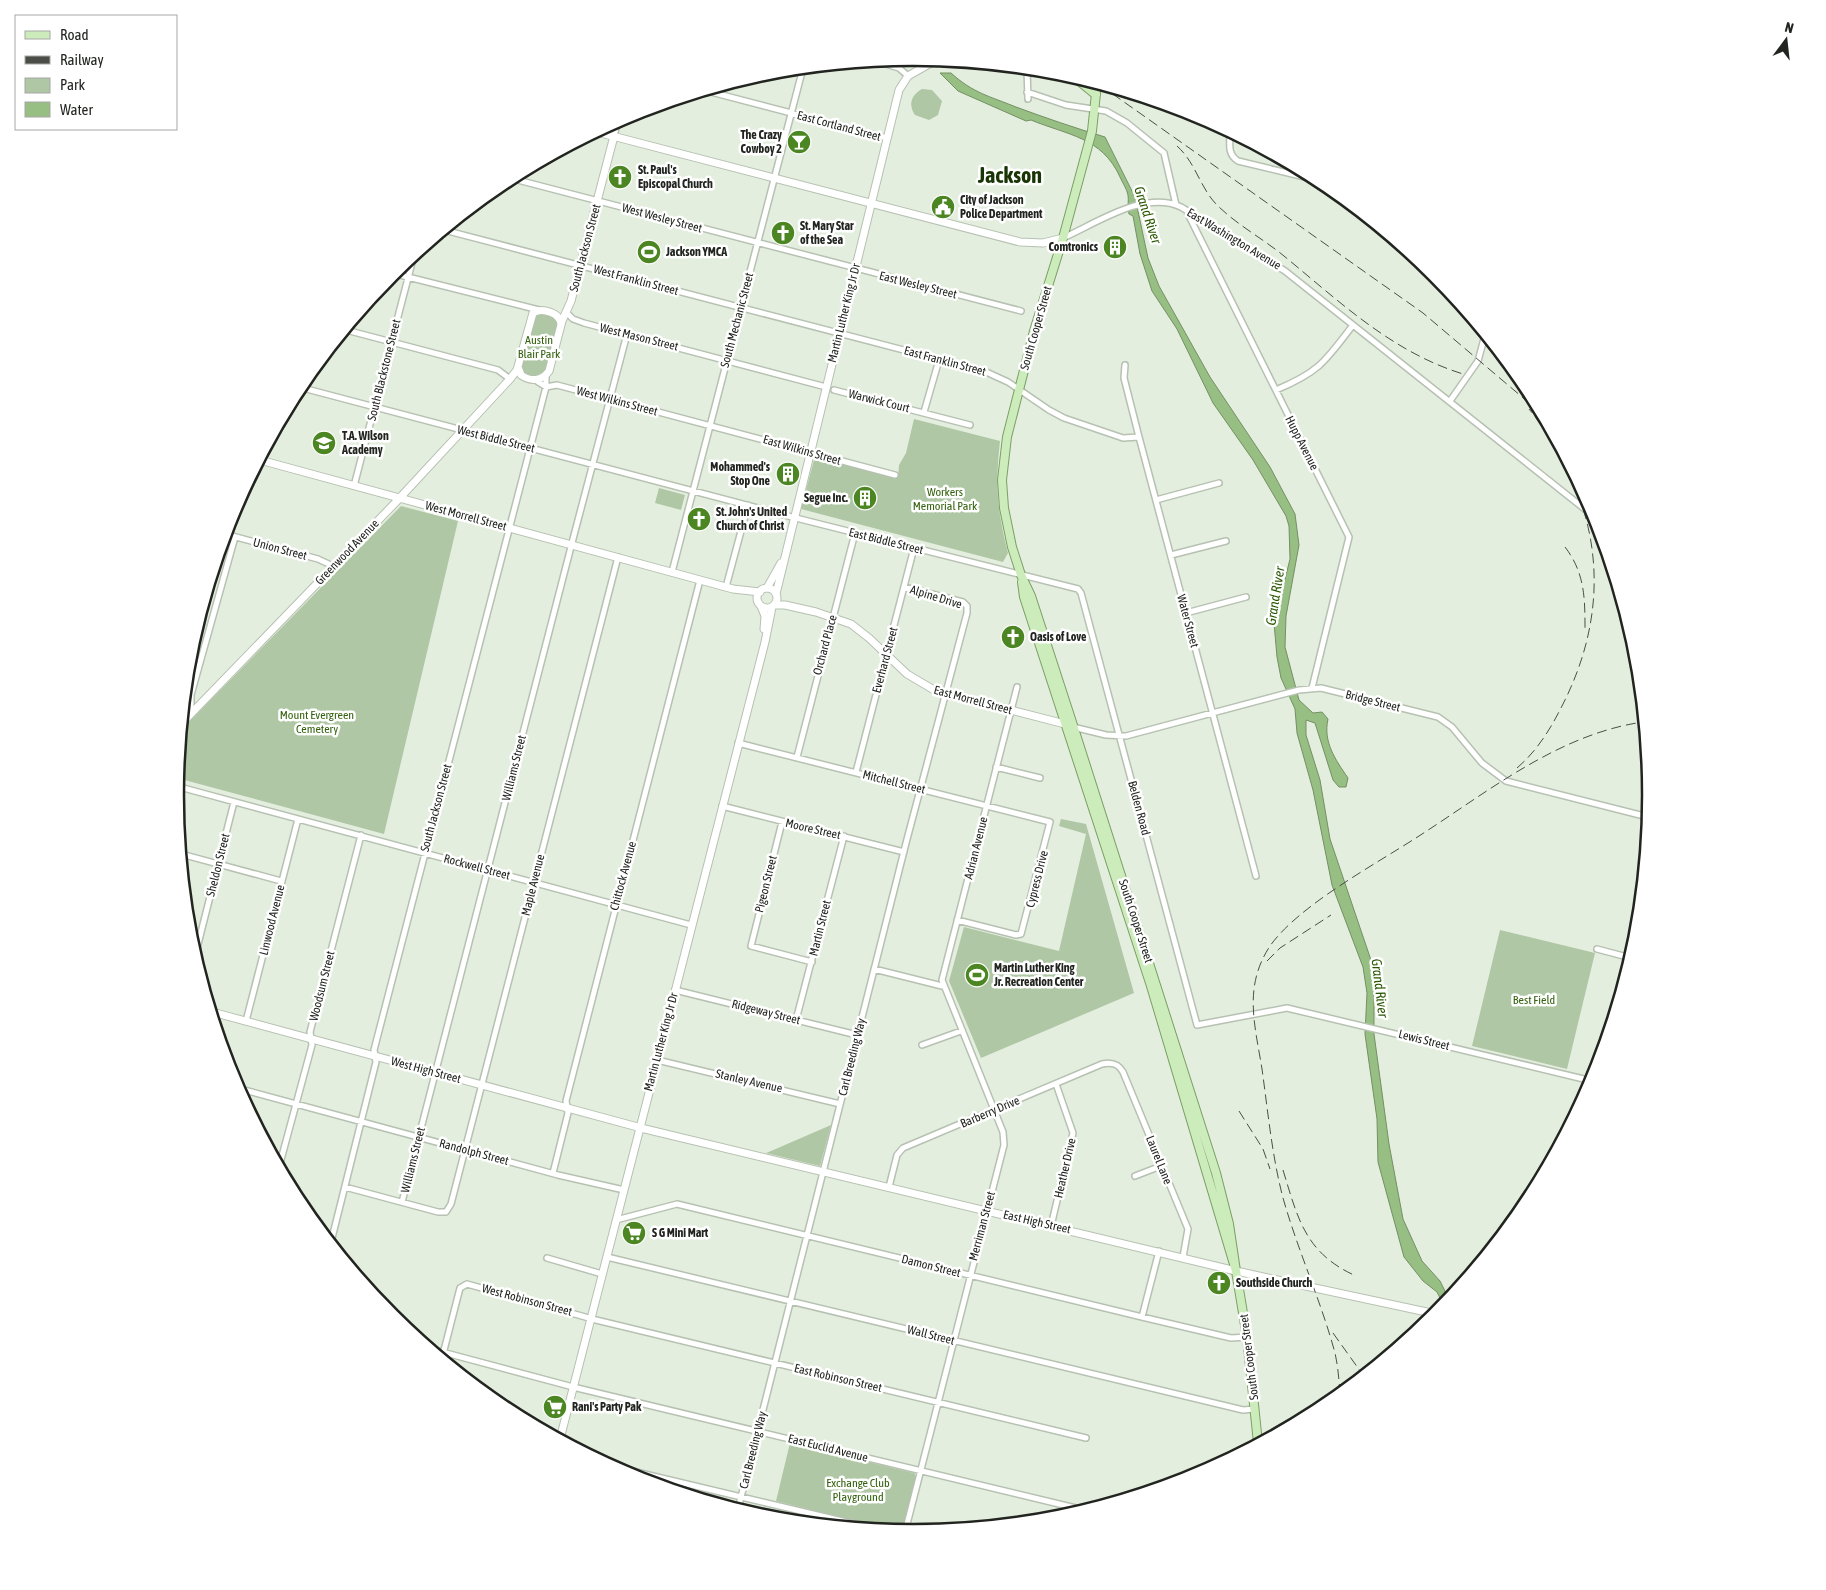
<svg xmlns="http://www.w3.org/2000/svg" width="1826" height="1590" viewBox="0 0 1826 1590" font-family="'Asap Condensed',sans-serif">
	<rect width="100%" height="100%" fill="#e4eedf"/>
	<path fill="#afc7a4" d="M922 89 932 90 942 101 938 115 929 120 915 115C908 105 911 95 922 89Z
		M537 311 560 318 546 375 525 378 519 372Z
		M914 419 1000 441C995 486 997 509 1008 553L1003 562 801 509 815 456 898 477 899 465 906 453Z
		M659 488 685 495 681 510 655 503Z
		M401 506 458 521 384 834 177 778 185 739 182 729Z
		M1061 819 1086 824 1134 993 981 1058 949 981 964 927 1059 951 1086 834 1059 826Z
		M1500 930 1595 953 1567 1069 1472 1046Z
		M831 1125 820 1166 766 1153 771 1151Z
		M790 1443 914 1473 916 1476 902 1530 896 1531 776 1501Z"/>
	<path fill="#97be83" stroke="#749065" d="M940 73H951C973 93 989 96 1016 107 1046 118 1075 128 1105 137L1135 197 1148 258 1159 286 1210 377 1270 467 1295 514 1299 545 1286 616 1285 647 1299 700 1313 713 1322 712 1328 719C1323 742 1335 759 1348 778L1346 787H1339L1333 780 1315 723 1306 720V735L1320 780 1330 839 1374 969V1034L1389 1144 1403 1219 1422 1261 1440 1281 1449 1299 1439 1311 1440 1298 1437 1292 1423 1281 1404 1257 1378 1162 1377 1119 1365 1034 1367 993 1363 967 1332 885 1313 790 1297 733 1295 709 1281 678 1277 657 1274 623 1290 559 1289 526 1286 516 1253 460 1213 403 1177 329 1152 291 1140 254 1133 216 1129 214C1127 207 1129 201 1128 195 1127 189 1122 182 1120 177 1102 137 1067 135 1031 120L1026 121 958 91Z"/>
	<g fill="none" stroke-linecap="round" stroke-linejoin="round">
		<g stroke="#b7c1b2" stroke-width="8">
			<path id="street" d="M876 61 899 68 908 76
				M1027 69 1028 99
				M707 91 887 138
				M1027 92 1066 105 1106 111 1127 123 1164 153 1176 205
				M1230 132C1230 144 1227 154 1238 161L1321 181
				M614 136 618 120
				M510 178 1021 311
				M1186 210 1349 537 1312 688
				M444 230 984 371 1008 382 1049 410 1064 418 1123 438 1139 437
				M1063 238C1097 223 1144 190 1181 207L1285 271 1596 518
				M392 273 539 310
				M566 312 573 319 584 323 826 387
				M346 330 498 370 510 379
				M1125 365 1124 378 1139 437 1256 876
				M535 380 546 387 557 385 895 475
				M299 387 788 516 1078 589 1081 593 1197 1025 1287 1008 1592 1081
				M834 390 970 425
				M1276 390C1319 372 1325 362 1353 325
				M1450 401 1478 361 1485 335
				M924 412 939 360
				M354 486 414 255
				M1156 500 1219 483
				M225 534 318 559 333 566
				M1171 555 1226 541
				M672 572 803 68
				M726 587 748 505
				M1186 613 1246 597
				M191 713V695L235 537
				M1073 727 1106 735 1126 736 1299 690 1321 688 1438 717 1452 727 1482 763 1506 781 1648 817
				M738 743 1050 822 1021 934 1016 935 957 920
				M180 748 181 737
				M797 757 855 533
				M996 767 1040 778
				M856 772 914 548
				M176 786 691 925
				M722 806 904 852
				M782 822 751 946 812 962
				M181 854 281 881
				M1597 949 1631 958
				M195 956 234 802
				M874 969 942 986
				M675 990 857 1035
				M796 1020 844 836
				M246 1021 298 819
				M922 1045 961 1031
				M657 1060 840 1104
				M237 1088 558 1175 624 1190
				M279 1167 312 1045 310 1032 361 835
				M553 1173 568 1113 566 1101 700 580
				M1135 1176 1161 1166
				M345 1187 438 1212H446L451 1204 618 557
				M889 1187 897 1155 903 1148 1102 1064C1111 1062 1118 1063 1123 1072L1188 1229 1183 1257
				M402 1202 573 539 627 334
				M616 1220 677 1204 1142 1317 1231 1338 1247 1337
				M1051 1226 1073 1133 1056 1084
				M331 1242 376 1062 374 1050 546 387V375
				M607 1257 1243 1410 1255 1409
				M547 1258 602 1274
				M1142 1317 1159 1251
				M431 1349 573 1387 1084 1510
				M442 1358 460 1288 467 1284 596 1320 1086 1438
				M611 1466 872 1528
				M738 1509 906 843 967 613V606L963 602 904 587
				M905 1532 1004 1145 1003 1132 942 980 1017 687"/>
		</g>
		<g stroke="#b7c1b2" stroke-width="9">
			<path id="secondary" d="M597 132 1020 242 1043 243 1063 238
				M518 367 521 375C531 382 542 381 549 371L562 321 571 301 614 136
				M260 460 733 589 760 592
				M767 588 781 563
				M757 598a10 10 0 1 1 20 0a10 10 0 1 1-20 0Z
				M776 594 899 90 908 76 936 60
				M774 605H785L816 612 851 624 869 638 907 674 934 690 1065 724
				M761 606 765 616 764 629
				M183 722 396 502 510 379 517 370 533 313C542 307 561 313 561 325
				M212 1012 645 1129 1236 1271 1436 1314
				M560 1439 765 642 772 607"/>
		</g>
		<g stroke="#7b9e66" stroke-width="10">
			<path id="primary" d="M1074 77 1096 95
				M1097 84 1092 131 1063 238 1034 331 1007 437 1002 480 1004 508 1012 547 1021 575 1031 596 1071 719 1216 1173 1229 1224 1236 1271
				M1022 582 1024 597 1151 986 1236 1271 1247 1337 1258 1443"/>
		</g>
		<use href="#street" stroke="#fff" stroke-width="5"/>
		<use href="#secondary" stroke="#fff" stroke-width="7"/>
		<use href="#primary" stroke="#cdecbb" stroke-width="8"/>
		<path stroke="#4a4e47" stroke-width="1" stroke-dasharray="10 5" stroke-linecap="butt" d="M1100 85 1423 313 1541 413
			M1177 146C1196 163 1200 188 1217 205 1237 225 1262 238 1284 256 1340 302 1392 352 1463 374
			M1565 547C1585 573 1585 599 1585 629
			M1517 768C1538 750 1551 728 1563 704 1606 619 1605 532 1557 450 1548 436 1540 422 1529 409
			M1267 961 1280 948 1331 915
			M1239 1111 1263 1149 1270 1169
			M1283 1170C1298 1219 1305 1253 1356 1276
			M1333 1333 1363 1375
			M1340 1394C1339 1380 1338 1366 1335 1353 1321 1301 1298 1251 1283 1198 1272 1156 1268 1112 1262 1069 1255 1025 1243 987 1270 946 1299 905 1376 864 1419 836 1489 791 1559 734 1643 722"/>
	</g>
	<defs>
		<g id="bar-disc" transform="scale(1.25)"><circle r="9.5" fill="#4c8622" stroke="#fff"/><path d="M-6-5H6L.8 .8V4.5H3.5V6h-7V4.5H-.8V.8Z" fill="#fff"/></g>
		<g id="church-disc" transform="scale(1.25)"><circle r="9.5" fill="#4c8622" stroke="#fff"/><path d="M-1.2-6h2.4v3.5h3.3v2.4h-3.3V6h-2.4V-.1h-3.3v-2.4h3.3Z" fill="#fff"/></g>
		<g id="civic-disc" transform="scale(1.25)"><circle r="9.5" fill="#4c8622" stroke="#fff"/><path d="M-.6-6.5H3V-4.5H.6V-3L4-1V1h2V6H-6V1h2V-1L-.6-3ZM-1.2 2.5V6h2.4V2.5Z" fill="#fff"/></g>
		<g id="building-disc" transform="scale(1.25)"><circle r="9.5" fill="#4c8622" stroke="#fff"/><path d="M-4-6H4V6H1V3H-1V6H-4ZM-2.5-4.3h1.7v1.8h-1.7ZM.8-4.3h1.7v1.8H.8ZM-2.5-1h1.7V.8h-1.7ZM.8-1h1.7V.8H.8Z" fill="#fff"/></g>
		<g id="stadium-disc" transform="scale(1.25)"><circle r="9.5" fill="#4c8622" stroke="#fff"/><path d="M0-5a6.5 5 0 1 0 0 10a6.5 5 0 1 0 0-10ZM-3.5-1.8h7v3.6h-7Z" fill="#fff"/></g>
		<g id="school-disc" transform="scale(1.25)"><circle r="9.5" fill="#4c8622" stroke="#fff"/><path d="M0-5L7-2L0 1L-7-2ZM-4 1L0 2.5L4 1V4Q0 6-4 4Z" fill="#fff"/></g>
		<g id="supermarket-disc" transform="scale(1.25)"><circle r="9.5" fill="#4c8622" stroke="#fff"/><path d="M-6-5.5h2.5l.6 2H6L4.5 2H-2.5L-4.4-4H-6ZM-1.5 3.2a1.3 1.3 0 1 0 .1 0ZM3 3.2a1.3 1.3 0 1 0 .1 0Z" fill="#fff"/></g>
	</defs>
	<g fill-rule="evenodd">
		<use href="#bar-disc" x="799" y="142"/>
		<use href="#church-disc" x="620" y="177"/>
		<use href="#civic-disc" x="943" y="207"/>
		<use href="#church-disc" x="783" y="233"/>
		<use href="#building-disc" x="1115" y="247"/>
		<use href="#stadium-disc" x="649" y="252"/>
		<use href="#school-disc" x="324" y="443"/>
		<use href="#building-disc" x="788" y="474"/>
		<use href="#building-disc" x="865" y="498"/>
		<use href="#church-disc" x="699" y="519"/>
		<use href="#church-disc" x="1013" y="637"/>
		<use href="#stadium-disc" x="977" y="975"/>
		<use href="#supermarket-disc" x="634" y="1233"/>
		<use href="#church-disc" x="1219" y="1283"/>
		<use href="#supermarket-disc" x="555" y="1407"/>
	</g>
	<g text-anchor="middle" stroke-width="5" stroke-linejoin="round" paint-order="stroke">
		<g font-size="12" fill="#21241f" stroke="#fff">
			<text transform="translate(839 126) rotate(15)" y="4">East Cortland Street</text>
			<text transform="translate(662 218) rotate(15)" y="4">West Wesley Street</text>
			<text transform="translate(1234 239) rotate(31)" y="4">East Washington Avenue</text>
			<text transform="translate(585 248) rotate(-75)" y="4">South Jackson Street</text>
			<text transform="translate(636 280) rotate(15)" y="4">West Franklin Street</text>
			<text transform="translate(918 285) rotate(14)" y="4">East Wesley Street</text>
			<text transform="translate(844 313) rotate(-76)" y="4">Martin Luther King Jr Dr</text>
			<text transform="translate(737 320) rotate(-75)" y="4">South Mechanic Street</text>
			<text transform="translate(1036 328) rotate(-74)" y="4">South Cooper Street</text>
			<text transform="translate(639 337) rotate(14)" y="4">West Mason Street</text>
			<text transform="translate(945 361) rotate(15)" y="4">East Franklin Street</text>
			<text transform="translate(384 370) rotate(-76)" y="4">South Blackstone Street</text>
			<text transform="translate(617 401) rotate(15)" y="4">West Wilkins Street</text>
			<text transform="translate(879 401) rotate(14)" y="4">Warwick Court</text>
			<text transform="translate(496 439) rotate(14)" y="4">West Biddle Street</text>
			<text transform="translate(1302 443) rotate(63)" y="4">Hupp Avenue</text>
			<text transform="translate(802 450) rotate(16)" y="4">East Wilkins Street</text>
			<text transform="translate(466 516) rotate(15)" y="4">West Morrell Street</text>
			<text transform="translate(886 541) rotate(14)" y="4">East Biddle Street</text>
			<text transform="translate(280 549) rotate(15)" y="4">Union Street</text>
			<text transform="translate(347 552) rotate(-46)" y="4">Greenwood Avenue</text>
			<text transform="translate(936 597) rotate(17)" y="4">Alpine Drive</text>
			<text transform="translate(1188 621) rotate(75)" y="4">Water Street</text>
			<text transform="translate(825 645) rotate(-75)" y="4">Orchard Place</text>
			<text transform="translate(885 660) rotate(-75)" y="4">Everhard Street</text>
			<text transform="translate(973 700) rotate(15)" y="4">East Morrell Street</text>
			<text transform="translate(1373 701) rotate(14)" y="4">Bridge Street</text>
			<text transform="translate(514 768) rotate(-76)" y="4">Williams Street</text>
			<text transform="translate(894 782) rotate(14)" y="4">Mitchell Street</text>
			<text transform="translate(436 808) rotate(-75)" y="4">South Jackson Street</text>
			<text transform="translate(1139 808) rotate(75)" y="4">Belden Road</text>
			<text transform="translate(813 829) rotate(13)" y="4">Moore Street</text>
			<text transform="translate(976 848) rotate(-76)" y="4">Adrian Avenue</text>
			<text transform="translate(218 865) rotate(-76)" y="4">Sheldon Street</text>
			<text transform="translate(477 867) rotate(15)" y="4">Rockwell Street</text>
			<text transform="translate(623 876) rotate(-75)" y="4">Chittock Avenue</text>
			<text transform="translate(1037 879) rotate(-76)" y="4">Cypress Drive</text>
			<text transform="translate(766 884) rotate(-76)" y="4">Pigeon Street</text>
			<text transform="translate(533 885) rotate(-76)" y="4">Maple Avenue</text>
			<text transform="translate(272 920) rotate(-76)" y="4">Linwood Avenue</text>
			<text transform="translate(1136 921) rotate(72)" y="4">South Cooper Street</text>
			<text transform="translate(820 928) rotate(-76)" y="4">Martin Street</text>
			<text transform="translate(322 986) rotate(-76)" y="4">Woodsum Street</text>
			<text transform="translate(766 1012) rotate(14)" y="4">Ridgeway Street</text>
			<text transform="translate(1424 1040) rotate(14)" y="4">Lewis Street</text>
			<text transform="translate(661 1042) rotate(-75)" y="4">Martin Luther King Jr Dr</text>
			<text transform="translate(852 1057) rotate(-76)" y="4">Carl Breeding Way</text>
			<text transform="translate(426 1070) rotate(15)" y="4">West High Street</text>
			<text transform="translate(749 1081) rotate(13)" y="4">Stanley Avenue</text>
			<text transform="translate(990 1112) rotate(-23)" y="4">Barberry Drive</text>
			<text transform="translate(474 1152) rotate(15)" y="4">Randolph Street</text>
			<text transform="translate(413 1160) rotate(-76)" y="4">Williams Street</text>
			<text transform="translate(1159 1160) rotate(68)" y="4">Laurel Lane</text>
			<text transform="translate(1065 1168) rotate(-77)" y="4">Heather Drive</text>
			<text transform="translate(1037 1222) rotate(13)" y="4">East High Street</text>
			<text transform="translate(982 1226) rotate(-75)" y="4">Merriman Street</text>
			<text transform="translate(931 1266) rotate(14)" y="4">Damon Street</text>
			<text transform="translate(527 1300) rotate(15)" y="4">West Robinson Street</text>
			<text transform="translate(931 1335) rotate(14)" y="4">Wall Street</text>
			<text transform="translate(1249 1357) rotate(-97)" y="4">South Cooper Street</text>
			<text transform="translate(838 1378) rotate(13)" y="4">East Robinson Street</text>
			<text transform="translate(828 1448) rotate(14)" y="4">East Euclid Avenue</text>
			<text transform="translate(753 1450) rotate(-76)" y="4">Carl Breeding Way</text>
		</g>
		<g font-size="12" font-weight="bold" fill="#21241f" stroke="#fff" text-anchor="start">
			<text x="782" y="139" text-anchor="end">The Crazy<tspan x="782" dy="14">Cowboy 2</tspan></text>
			<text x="638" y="174">St. Paul's<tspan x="638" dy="14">Episcopal Church</tspan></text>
			<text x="960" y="204">City of Jackson<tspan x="960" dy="14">Police Department</tspan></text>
			<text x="800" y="230">St. Mary Star<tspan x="800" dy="14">of the Sea</tspan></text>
			<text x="1098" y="251" text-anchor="end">Comtronics</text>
			<text x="666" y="256">Jackson YMCA</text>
			<text x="342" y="440">T.A. Wilson<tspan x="342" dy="14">Academy</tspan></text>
			<text x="770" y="471" text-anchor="end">Mohammed's<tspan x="770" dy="14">Stop One</tspan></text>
			<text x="848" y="502" text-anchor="end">Segue Inc.</text>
			<text x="716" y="516">St. John's United<tspan x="716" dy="14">Church of Christ</tspan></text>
			<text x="1030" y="641">Oasis of Love</text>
			<text x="994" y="972">Martin Luther King<tspan x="994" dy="14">Jr. Recreation Center</tspan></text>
			<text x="652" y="1237">S G Mini Mart</text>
			<text x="1236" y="1287">Southside Church</text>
			<text x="572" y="1411">Rani's Party Pak</text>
		</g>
		<g font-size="12" fill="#32600c" stroke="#fff">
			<text x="539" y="344">Austin<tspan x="539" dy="14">Blair Park</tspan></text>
			<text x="945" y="496">Workers<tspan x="945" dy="14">Memorial Park</tspan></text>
			<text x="317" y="719">Mount Evergreen<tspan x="317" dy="14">Cemetery</tspan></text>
			<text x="1534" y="1004">Best Field</text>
			<text x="858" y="1487">Exchange Club<tspan x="858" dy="14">Playground</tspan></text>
		</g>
		<g font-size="14" font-style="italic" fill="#295700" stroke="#fff">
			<text transform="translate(1148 215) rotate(72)" y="5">Grand River</text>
			<text transform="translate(1275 596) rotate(-81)" y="5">Grand River</text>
			<text transform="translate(1380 988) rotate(83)" y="5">Grand River</text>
		</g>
		<g font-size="22" font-weight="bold" fill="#193505" stroke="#fff">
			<text x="1010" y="183">Jackson</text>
		</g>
	</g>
	<path d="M0 0H1826V1590H0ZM184 795a729 729 0 1 1 1458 0a729 729 0 1 1-1458 0Z" fill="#fff" fill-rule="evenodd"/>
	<path fill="none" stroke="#21241f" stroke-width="2.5" d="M184 795a729 729 0 1 1 1458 0a729 729 0 1 1-1458 0Z"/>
	<rect x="15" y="15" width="162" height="115" fill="#ffffff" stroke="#a6a7a5"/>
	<rect x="25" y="31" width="25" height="8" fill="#cdecbb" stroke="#a6a7a5"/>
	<text x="60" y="40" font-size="15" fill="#21241f">Road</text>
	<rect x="25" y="56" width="25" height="8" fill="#4a4e47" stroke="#a6a7a5"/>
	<text x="60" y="65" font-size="15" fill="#21241f">Railway</text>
	<rect x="25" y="78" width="25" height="15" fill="#afc7a4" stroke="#a6a7a5"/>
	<text x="60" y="90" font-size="15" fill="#21241f">Park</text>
	<rect x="25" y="102" width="25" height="15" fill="#97be83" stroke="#a6a7a5"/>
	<text x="60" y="115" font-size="15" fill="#21241f">Water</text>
	<g transform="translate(1786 40) rotate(15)" stroke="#ffffff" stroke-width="4" paint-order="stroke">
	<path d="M0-4L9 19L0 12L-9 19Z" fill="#21241f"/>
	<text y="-8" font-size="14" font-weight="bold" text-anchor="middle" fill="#21241f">N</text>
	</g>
</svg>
